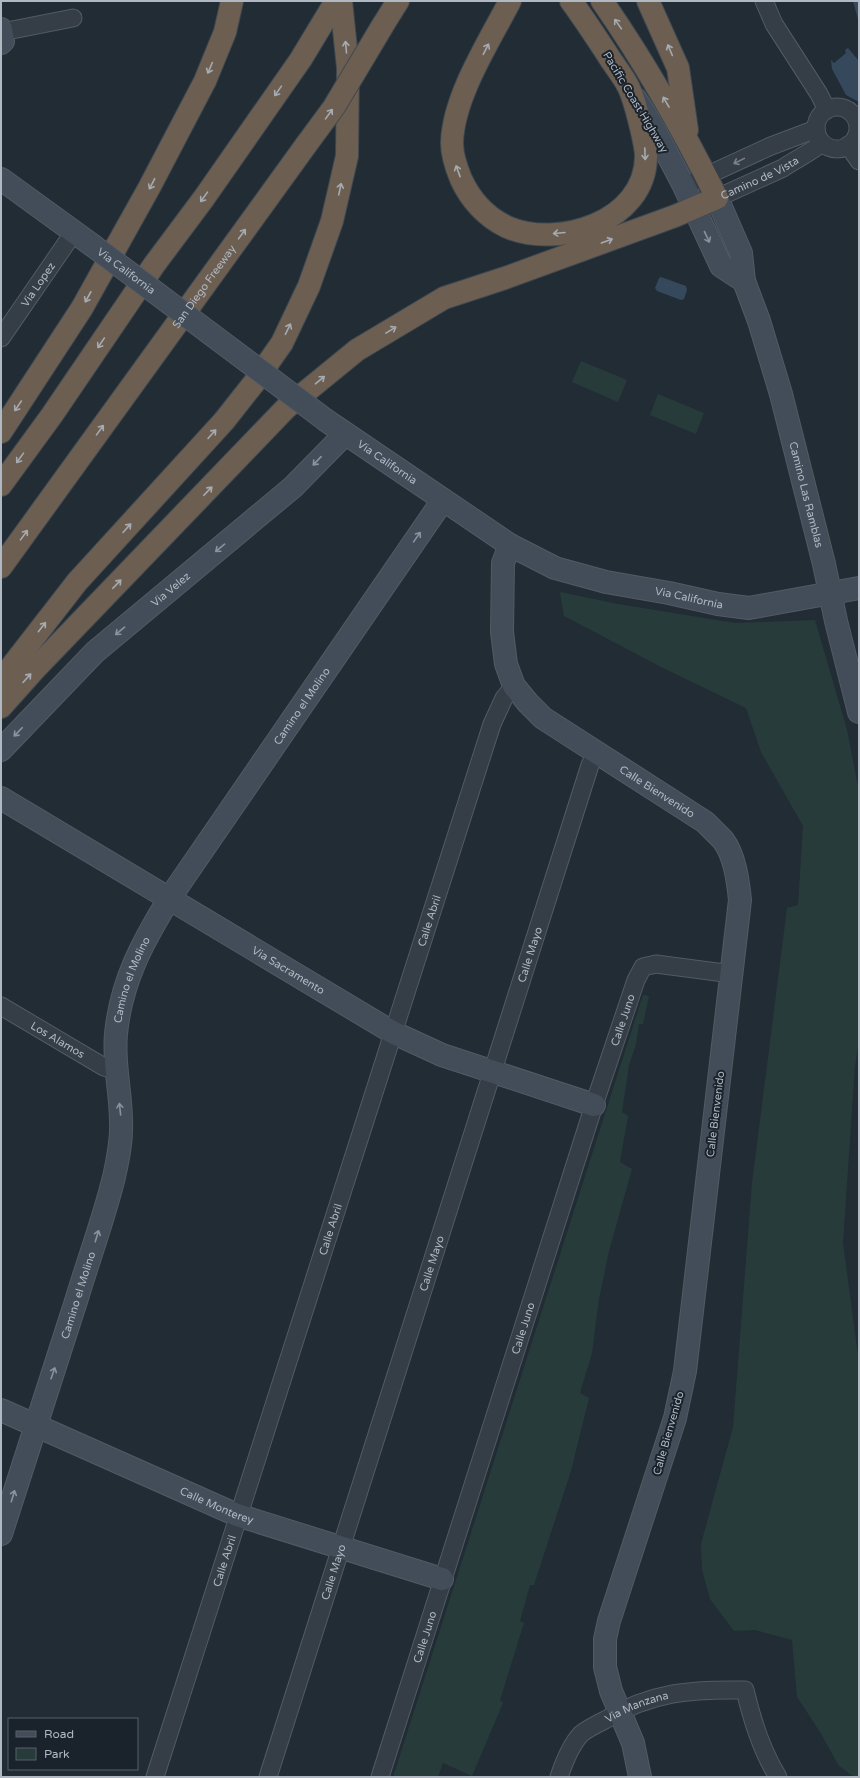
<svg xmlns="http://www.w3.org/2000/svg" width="860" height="1778" viewBox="0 0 860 1778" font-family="'Varela Round',sans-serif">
	<rect width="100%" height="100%" fill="#212c35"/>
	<path fill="#273c3a" d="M581 361 627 380 618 402 572 382Z
		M658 394 704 413 696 434 650 415Z
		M560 592 618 604 735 623 815 620 847 730 859 791V1041L855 1066 843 1243 859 1363V1777H854L839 1766 820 1732 797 1697 792 1640 755 1630 734 1631 710 1599 702 1570 701 1544 733 1427 752 1183 787 908 798 905 803 826 761 752 746 708 663 668 564 616Z
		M643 995 649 996 643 1024H639L636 1044 629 1065 622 1112 628 1116 620 1162 632 1169 609 1251 599 1299 592 1353 580 1393 589 1398 571 1471 534 1585H530L520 1621 524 1623 500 1700 503 1703 472 1776 443 1763 438 1777H393Z"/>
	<path fill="#36495c" d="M853 1H859V23Z
		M848 48 859 61V102L846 95 832 69 831 60 834 63 846 53 845 50Z
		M661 277 686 286 687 290 684 299 681 300 657 291 655 288 659 278Z"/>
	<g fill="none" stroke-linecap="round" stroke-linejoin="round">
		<g stroke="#525b64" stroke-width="19">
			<g id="street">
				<path d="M764 1 774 24 819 94 827 110"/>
				<path d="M2 32 73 18"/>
				<circle cx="837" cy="128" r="21"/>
				<path d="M848 145 859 161"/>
				<path d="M684 186 771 146 816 129"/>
				<path id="s1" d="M717 198 783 168C796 159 810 153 822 143"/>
				<path id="s2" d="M1 338 74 232"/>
				<path id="s3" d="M1 1006 104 1067 116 1070"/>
				<path id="s4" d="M155 1777 492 724 504 698 514 686"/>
				<path id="s5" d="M268 1777 590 765 597 751"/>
				<path id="s6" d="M380 1777 594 1105 636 980 643 967 656 964 732 974"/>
				<path id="s7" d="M559 1777C564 1762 570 1746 581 1734 587 1729 597 1724 605 1720 651 1692 691 1689 745 1690 752 1720 761 1750 778 1777"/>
			</g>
		</g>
		<g stroke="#525b64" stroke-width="24">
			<g id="secondary">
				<path d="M1 29 3 41 1 43"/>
				<path d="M635 98 652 125 684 186 721 266 744 281"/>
				<path d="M1 179 92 245"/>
				<path id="s8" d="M717 198 741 253 744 281 759 321 781 394 824 564 836 621 859 712"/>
				<path id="s9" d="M327 421 510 545 555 568 606 582 669 593 718 604 749 608 859 588"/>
				<path id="s10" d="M510 545 503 563 502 632 506 664 514 686 528 703 543 718 705 822C711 828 717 834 723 840 735 856 738 881 740 900L685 1371 675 1418 609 1621 605 1639V1667L611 1691 633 1743 640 1777"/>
				<path id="s11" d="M1 750 95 652 293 487 345 434"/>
				<path id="s12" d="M1 798 392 1032 442 1055 594 1105"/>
				<path id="s13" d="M1 1410 237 1515 442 1579"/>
				<path id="s14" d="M1 1534C26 1455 52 1377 77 1298 89 1258 104 1218 114 1177 118 1159 122 1140 121 1121 121 1092 113 1063 116 1034 121 982 142 943 169 899L443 500"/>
			</g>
		</g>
		<g stroke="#3f4851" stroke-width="24">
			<g id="highway">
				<path d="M510 1C489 42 453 97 452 143 452 156 456 167 461 179 470 199 486 217 507 227 558 249 645 222 646 157 646 144 635 101 629 88 625 79 617 69 611 60 598 40 585 20 571 1"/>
				<path d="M648 1 678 68 687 130"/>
				<path d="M383 25 398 1"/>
				<path d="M1 432 82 308 149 188 205 81 225 32 232 1"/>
				<path d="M1 485 52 415 154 265 204 198 301 59 336 1"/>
				<path id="s15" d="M1 567 306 145"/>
				<path d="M1 680 77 582 224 421 254 383 282 343 309 286 332 221 347 156 348 68 341 1"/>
				<path d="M1 707 35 669 286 408 357 350 444 298 505 278 675 216 717 198C683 130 646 64 602 1"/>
			</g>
		</g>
		<use href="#street" stroke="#353d46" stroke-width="17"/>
		<use href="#secondary" stroke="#434d59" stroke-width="22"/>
		<use href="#highway" stroke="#6c5f52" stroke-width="22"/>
		<g stroke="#525b64" stroke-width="24" stroke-linecap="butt">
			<g id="secondary-bridge">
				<path id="s16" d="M92 245 327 421"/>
			</g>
		</g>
		<g stroke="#3f4851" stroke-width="24" stroke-linecap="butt">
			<path id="highway-bridge" d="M306 145 334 107 383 25"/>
		</g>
		<use href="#secondary-bridge" stroke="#434d59" stroke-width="22"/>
		<use href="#highway-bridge" stroke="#6c5f52" stroke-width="22"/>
	</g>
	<defs><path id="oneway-shaft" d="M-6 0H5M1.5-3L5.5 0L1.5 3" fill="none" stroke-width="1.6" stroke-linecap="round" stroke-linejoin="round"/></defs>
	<g stroke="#a5abb2">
		<use href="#oneway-shaft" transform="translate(618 24) rotate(-125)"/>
		<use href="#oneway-shaft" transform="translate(346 47) rotate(-95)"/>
		<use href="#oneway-shaft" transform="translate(486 49) rotate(-63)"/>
		<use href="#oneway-shaft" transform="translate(670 50) rotate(-113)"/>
		<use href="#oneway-shaft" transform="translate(210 68) rotate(113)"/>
		<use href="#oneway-shaft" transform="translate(278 91) rotate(125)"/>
		<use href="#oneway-shaft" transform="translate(666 102) rotate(-120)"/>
		<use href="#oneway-shaft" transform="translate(329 114) rotate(-54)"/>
		<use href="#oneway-shaft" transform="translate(645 154) rotate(88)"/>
		<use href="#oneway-shaft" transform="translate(458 171) rotate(-110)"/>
		<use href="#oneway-shaft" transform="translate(152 184) rotate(117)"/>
		<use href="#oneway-shaft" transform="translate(340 189) rotate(-78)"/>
		<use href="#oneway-shaft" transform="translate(204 197) rotate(126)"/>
		<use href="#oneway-shaft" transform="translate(559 233) rotate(175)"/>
		<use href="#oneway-shaft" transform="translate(242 234) rotate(-54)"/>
		<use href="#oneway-shaft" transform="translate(607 241) rotate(-20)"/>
		<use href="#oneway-shaft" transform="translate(88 297) rotate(119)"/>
		<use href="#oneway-shaft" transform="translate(288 329) rotate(-64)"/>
		<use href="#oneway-shaft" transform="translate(391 330) rotate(-31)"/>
		<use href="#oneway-shaft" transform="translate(101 343) rotate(124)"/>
		<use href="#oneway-shaft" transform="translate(320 380) rotate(-40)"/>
		<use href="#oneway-shaft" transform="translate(18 406) rotate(124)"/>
		<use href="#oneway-shaft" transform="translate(100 430) rotate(-54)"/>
		<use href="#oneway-shaft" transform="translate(212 434) rotate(-48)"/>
		<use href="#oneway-shaft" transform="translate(20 458) rotate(126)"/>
		<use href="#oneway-shaft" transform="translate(208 491) rotate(-46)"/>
		<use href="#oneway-shaft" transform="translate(127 528) rotate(-48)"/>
		<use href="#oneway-shaft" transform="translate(24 535) rotate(-54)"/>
		<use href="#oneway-shaft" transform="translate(117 584) rotate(-46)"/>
		<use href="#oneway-shaft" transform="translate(42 627) rotate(-52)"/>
		<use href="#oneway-shaft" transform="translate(27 678) rotate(-48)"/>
	</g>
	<use stroke="#78818b" href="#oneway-shaft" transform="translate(739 161) rotate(154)"/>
	<g stroke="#89939e">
		<use href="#oneway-shaft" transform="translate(707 237) rotate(65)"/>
		<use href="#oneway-shaft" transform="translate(317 461) rotate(133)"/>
		<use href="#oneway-shaft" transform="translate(417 537) rotate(-55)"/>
		<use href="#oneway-shaft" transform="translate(220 548) rotate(140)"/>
		<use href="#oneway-shaft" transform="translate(120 631) rotate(140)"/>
		<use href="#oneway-shaft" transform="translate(18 732) rotate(134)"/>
		<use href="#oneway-shaft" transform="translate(120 1109) rotate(-96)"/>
		<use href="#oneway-shaft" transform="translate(97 1236) rotate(-73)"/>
		<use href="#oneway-shaft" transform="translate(53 1373) rotate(-71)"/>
		<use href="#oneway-shaft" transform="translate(13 1496) rotate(-73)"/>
	</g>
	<g text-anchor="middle" stroke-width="4" stroke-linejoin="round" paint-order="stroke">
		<g font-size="11" fill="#afb8c3" stroke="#1a222b">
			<text transform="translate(636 102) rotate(59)" y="4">Pacific Coast Highway</text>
			<text dy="4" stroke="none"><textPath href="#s1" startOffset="47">Camino de Vista</textPath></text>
			<text dy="4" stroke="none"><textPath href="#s16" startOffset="43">Via California</textPath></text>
			<text dy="4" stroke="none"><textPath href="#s2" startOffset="65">Via Lopez</textPath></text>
			<text dy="4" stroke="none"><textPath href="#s15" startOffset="346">San Diego Freeway</textPath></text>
			<text dy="4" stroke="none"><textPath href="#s9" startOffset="73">Via California</textPath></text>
			<text dy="4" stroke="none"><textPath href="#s8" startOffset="311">Camino Las Ramblas</textPath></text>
			<text dy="4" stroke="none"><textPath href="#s11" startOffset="234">Via Velez</textPath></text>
			<text dy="4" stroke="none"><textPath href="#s9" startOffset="409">Via California</textPath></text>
			<text dy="4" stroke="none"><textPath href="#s14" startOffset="899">Camino el Molino</textPath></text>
			<text dy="4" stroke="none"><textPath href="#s10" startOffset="323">Calle Bienvenido</textPath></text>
			<text dy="4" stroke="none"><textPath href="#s4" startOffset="899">Calle Abril</textPath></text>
			<text dy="4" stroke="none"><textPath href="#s5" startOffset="863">Calle Mayo</textPath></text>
			<text dy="4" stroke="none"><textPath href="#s12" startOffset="335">Via Sacramento</textPath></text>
			<text dy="4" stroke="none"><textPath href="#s14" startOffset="575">Camino el Molino</textPath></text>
			<text dy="4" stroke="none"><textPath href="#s6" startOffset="795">Calle Juno</textPath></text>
			<text dy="4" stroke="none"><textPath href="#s3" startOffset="66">Los Alamos</textPath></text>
			<text transform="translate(715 1114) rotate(-83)" y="4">Calle Bienvenido</text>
			<text dy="4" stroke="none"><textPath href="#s4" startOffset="575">Calle Abril</textPath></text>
			<text dy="4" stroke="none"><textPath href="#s5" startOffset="539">Calle Mayo</textPath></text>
			<text dy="4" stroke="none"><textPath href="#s14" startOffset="251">Camino el Molino</textPath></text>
			<text dy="4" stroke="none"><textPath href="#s6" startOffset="471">Calle Juno</textPath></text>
			<text transform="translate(668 1433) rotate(-74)" y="4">Calle Bienvenido</text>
			<text dy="4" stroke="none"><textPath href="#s13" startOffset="236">Calle Monterey</textPath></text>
			<text dy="4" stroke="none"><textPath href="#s4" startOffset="227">Calle Abril</textPath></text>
			<text dy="4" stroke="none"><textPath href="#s5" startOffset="215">Calle Mayo</textPath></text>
			<text dy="4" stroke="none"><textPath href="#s6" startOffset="147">Calle Juno</textPath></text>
			<text dy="4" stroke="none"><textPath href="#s7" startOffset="111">Via Manzana</textPath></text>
		</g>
	</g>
	<rect width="860" height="1778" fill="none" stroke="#afb8c3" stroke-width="4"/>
	<rect x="8" y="1718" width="130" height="52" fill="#1a222b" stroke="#565e68"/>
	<rect x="16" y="1731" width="20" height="6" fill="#434d59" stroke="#565e68"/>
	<text x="44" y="1738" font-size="12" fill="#afb8c3">Road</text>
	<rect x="16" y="1748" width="20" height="12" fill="#273c3a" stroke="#565e68"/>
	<text x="44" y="1758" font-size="12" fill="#afb8c3">Park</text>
</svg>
